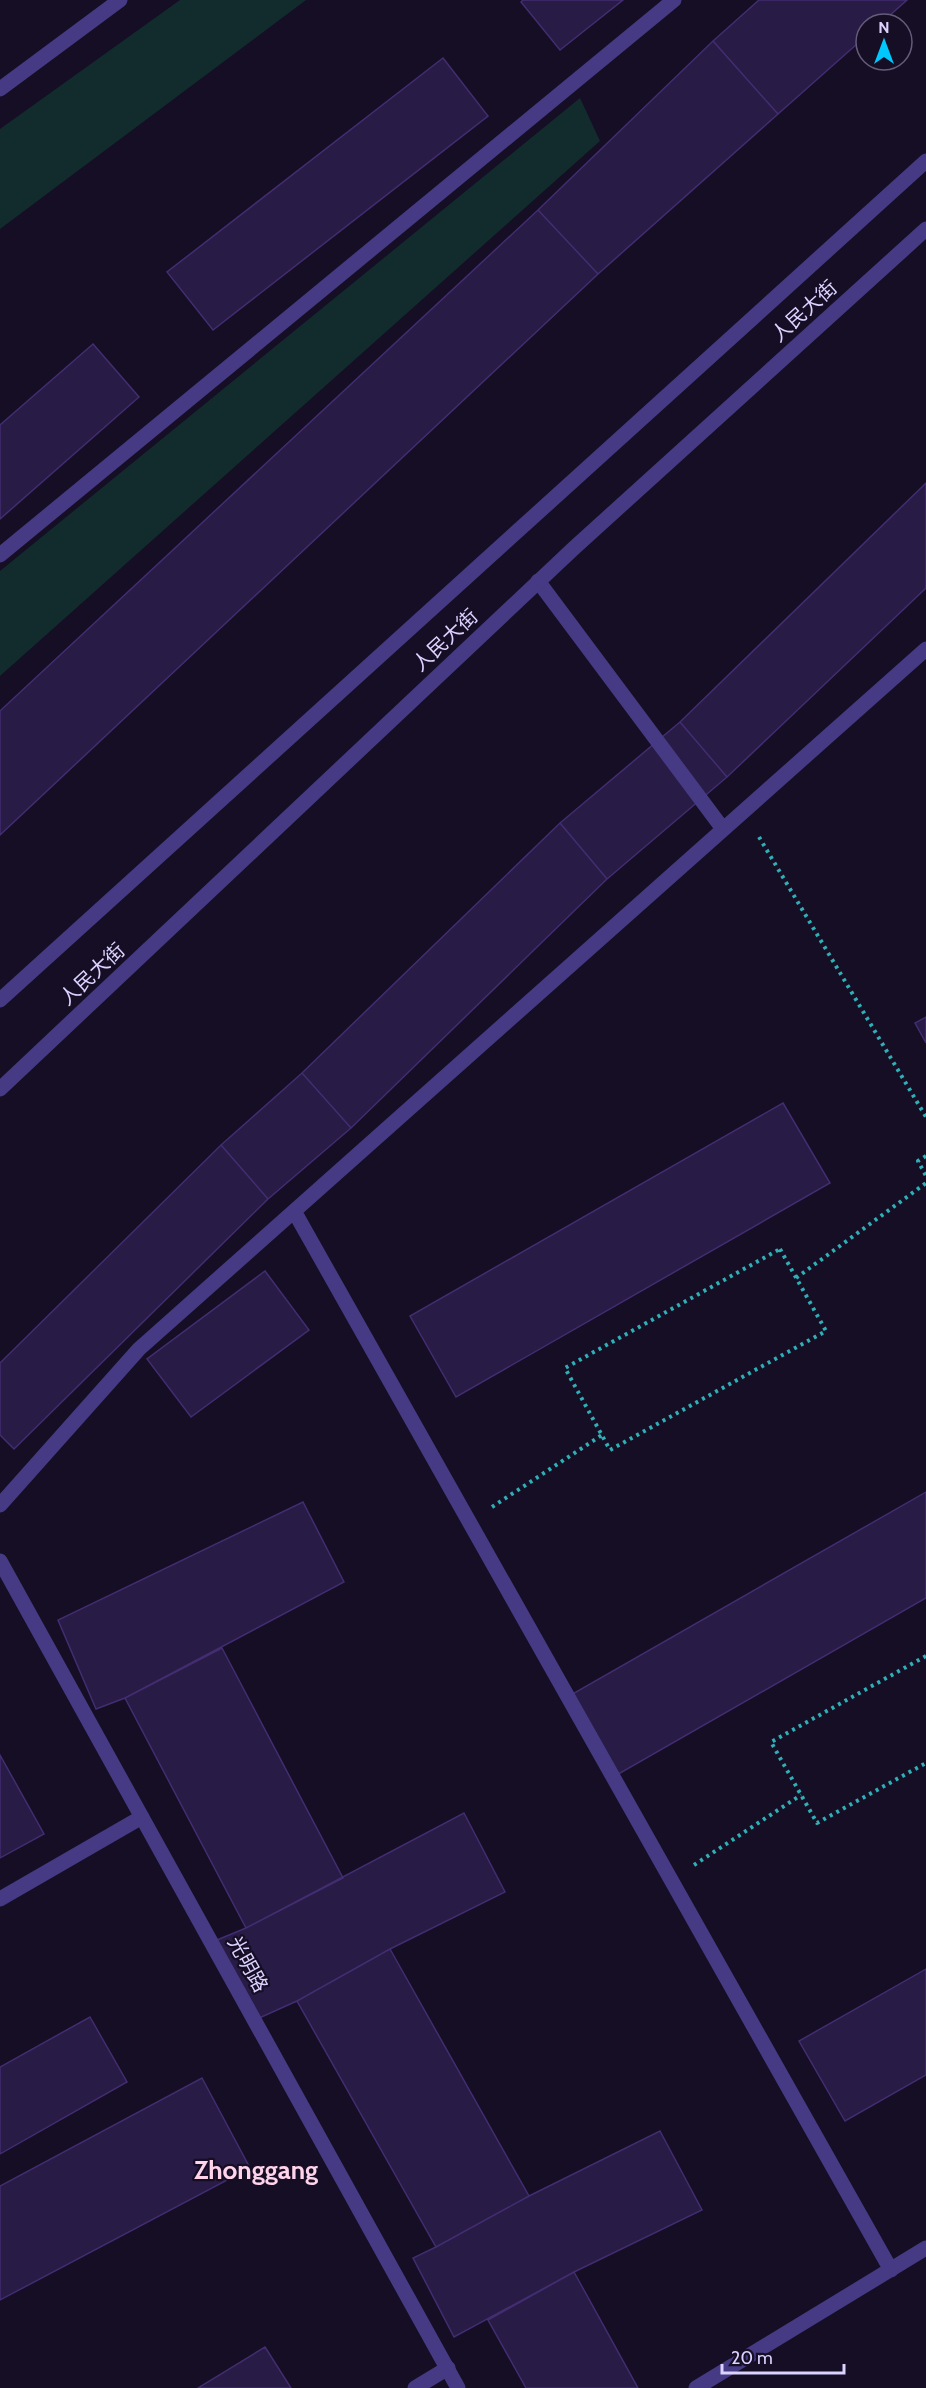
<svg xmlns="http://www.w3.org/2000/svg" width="926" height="2388" viewBox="0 0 926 2388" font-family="Cabin,'Noto Sans SC',sans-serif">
	<rect width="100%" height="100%" fill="#150e24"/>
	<path fill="#122c2e" d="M180 0H306L0 229V129Z
		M580 98 600 141 0 676V571Z"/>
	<path fill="#281b45" stroke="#422d71" stroke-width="1.5" d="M523 0H623L560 50 521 2Z
		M759 0H907L880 24H866V36L778 114 713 41Z
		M713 41 778 114 598 274 538 210Z
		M443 58 488 116 213 330 167 272Z
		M538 210 598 274 0 835V711Z
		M93 344 139 397 0 519V425Z
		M926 483V588L727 777 680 722Z
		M680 722 727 777 607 879 560 823Z
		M560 823 607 879 351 1128 302 1073Z
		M926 1017V1043L915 1023Z
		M302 1073 351 1128 268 1199 221 1145Z
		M783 1103 830 1183 456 1397 410 1316Z
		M221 1145 268 1199 14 1449 0 1435V1363Z
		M265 1271 309 1330 191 1417 147 1359Z
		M926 1492V1598L615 1776 569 1696Z
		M303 1502 344 1582 125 1698 96 1709 58 1620Z
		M222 1648 343 1878 246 1928 125 1698Z
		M0 1755 44 1834 0 1858Z
		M464 1813 505 1892 390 1949 297 2001 257 2019 217 1940 246 1928Z
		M390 1949 529 2196 436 2247 297 2001Z
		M926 1969V2075L845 2121 799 2041Z
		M90 2017 127 2082 0 2154V2067Z
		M202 2078 250 2168 0 2300V2186Z
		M660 2131 702 2210 574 2272 454 2337 413 2258 436 2247 529 2196Z
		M574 2272 638 2388H526L488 2320Z
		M265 2347 291 2388H198Z"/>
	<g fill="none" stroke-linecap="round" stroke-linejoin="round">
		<path stroke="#2fafb6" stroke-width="4" stroke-dasharray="3 4.5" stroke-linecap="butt" d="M759 837 926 1117
			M926 1156 918 1161 926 1176
			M780 1249 826 1331 610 1450 565 1368Z
			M796 1278 926 1183
			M492 1507 602 1435
			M926 1656 771 1742 817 1823 926 1763
			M694 1865 801 1795"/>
		<path stroke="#453a83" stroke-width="15" d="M415 2388 448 2368"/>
		<path stroke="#453a83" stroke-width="15" d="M0 89 120 0
			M0 555 674 0
			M538 581 723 829
			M294 1211 891 2270
			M0 1505 139 1349 926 649
			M0 1561 458 2388
			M0 1899 142 1817
			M696 2388 926 2248"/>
		<path stroke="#453a83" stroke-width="15" d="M0 1000 926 161
			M0 1089 574 548 926 229"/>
	</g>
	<g text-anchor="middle" stroke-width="4.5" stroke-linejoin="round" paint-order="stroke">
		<g font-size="20" fill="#dcd2ff" stroke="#150e24">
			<text transform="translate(804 311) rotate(-42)" y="7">人民大街</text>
			<text transform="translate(445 640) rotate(-43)" y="7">人民大街</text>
			<text transform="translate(92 974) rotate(-43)" y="7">人民大街</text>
			<text transform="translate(248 1964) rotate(61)" y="7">光明路</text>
		</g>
		<g font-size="26" font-weight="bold" fill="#ffd4ea" stroke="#150e24">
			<text x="256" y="2179">Zhonggang</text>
		</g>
	</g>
	<g transform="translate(884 42)"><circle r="28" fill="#150e24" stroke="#655c7c" stroke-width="1.5"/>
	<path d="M0-4.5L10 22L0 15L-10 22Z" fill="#01c7fc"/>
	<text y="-9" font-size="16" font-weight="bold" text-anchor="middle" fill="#dcd2ff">N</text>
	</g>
	<path d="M722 2364v9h122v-9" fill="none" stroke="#dcd2ff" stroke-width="3"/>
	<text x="731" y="2364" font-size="18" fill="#dcd2ff" stroke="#150e24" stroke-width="4.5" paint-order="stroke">20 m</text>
</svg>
